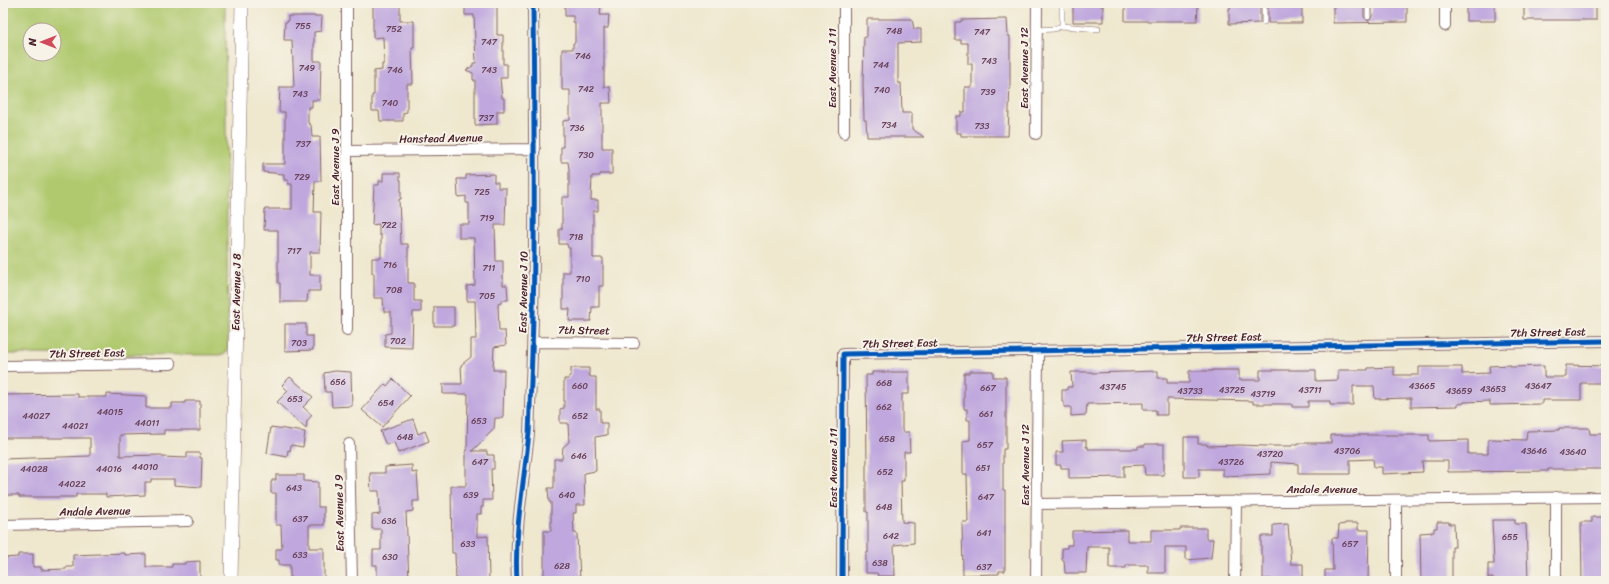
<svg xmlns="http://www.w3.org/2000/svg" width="1609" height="584" viewBox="0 0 1609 584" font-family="Sriracha,sans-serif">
	<rect width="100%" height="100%" fill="#f7f3e8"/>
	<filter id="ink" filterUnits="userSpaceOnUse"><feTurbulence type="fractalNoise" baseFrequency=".025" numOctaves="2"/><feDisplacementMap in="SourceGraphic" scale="8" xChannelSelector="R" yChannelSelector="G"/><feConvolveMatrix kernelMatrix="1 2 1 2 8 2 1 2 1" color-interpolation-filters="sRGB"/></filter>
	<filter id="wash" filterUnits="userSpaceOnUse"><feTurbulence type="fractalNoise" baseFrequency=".012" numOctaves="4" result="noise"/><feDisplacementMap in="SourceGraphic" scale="16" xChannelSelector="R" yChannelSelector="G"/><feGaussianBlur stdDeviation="0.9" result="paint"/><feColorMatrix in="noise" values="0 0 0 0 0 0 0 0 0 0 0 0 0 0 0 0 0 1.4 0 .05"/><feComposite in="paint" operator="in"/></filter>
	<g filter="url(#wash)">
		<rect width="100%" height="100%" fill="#efe8cf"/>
		<path fill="#b0c96e" stroke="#7d744c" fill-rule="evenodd" d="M3 3H225L228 350 224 355 3 354ZM30 30H54V54H30Z"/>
		<g id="blocks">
			<path fill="#c0a8de" d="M373 3H400V21H414V48H412L413 84H407V112L403 113V121H380L379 111H372V95H374V71L382 70V64H384L383 37 373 38Z
				M465 3H497V35H503V64H507V78H500L502 98H504V111H497V124L475 125V80H473V73L466 70 473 66V63H476L474 15H465Z
				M565 3H601L600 15H609L608 28H604V87H610L611 103H602V148H612V174H600V176H592L591 200H598V211H593V258H603V286H599V307H592L591 321H569L570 309H563V272H570V248H568L567 244H559V229H562V197H569V169L568 162H561V147H563V121L570 120V90H562V49H573V43H575V22H573V16H565Z
				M1073 3H1101V6H1103V22H1073Z
				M1127 3H1196L1198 7 1197 21H1125V6Z
				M1231 3H1260V23L1229 24V8H1231Z
				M1268 3H1300V8H1302V23H1268Z
				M1335 3H1364V17L1368 21 1370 20 1372 17V3H1405V6H1407V22L1333 23V7H1335Z
				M1467 3H1495V21H1466V5H1467Z
				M1526 3H1596V20H1524V6Z
				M288 16H322L321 31 314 32V61H321L320 100H312V107H308V123L311 125 312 137H320L321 181H315L314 212H321L320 252H310V275H320V291H308L307 302H280V283H278V230H264L265 209H292V184H288V180H284V174L263 172V164H285V112H279L280 87H294L292 40H284L285 22H288Z
				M867 19H912L914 29H921V42L898 43V83H901L902 113H912V129L924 137H867L866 120H864L863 83 864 37H866L867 33Z
				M1007 19 1008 36H1010V83L1008 136H961V133H956V116H961V112H965V87H972V64H968V43H961V40H955V22H961V20Z
				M383 173H400V180H401V199H399L401 244H408V283H414V301H421V312H413L412 348 385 347V334L391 333V312H384L383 298H374V273H372V258H381V235H379V224L372 225 374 185H379V181H383Z
				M494 174V182H498V188H506L505 225H495L496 261H503V285H507L508 300H502L501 303 498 304 499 331H505L506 345 494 347 493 370H504L503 418H495L494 429 472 451H487V455H494V469H491L492 500H483V507H481V514H477V537L488 536 489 581H456L455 553H452L451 486H466V451H467L468 394H443V384H462L461 365 471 357V339H476L475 301H467V286L475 285 474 238H459V224H469V203H466V196L458 197 457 179H466V175Z
				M434 307H454V326H434Z
				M285 324H306V336H313V350L285 351Z
				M1511 365V367L1544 366V377H1566V365L1606 366V383H1581V400H1542V404L1490 405V401L1464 402V403L1458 404V406L1411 407V398L1375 399 1374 386H1353V405H1330V401H1308V407H1292V404H1253V401L1167 399V415H1156V410H1143V403L1087 404 1086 415 1071 416V407H1064V402H1062V390H1067V387H1072L1071 372H1092V373L1158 371V378H1167V383H1189V371H1212V370H1239V380H1260V370H1316V381L1338 380V370H1368V368L1394 367V375H1419V367H1462V374L1490 373 1489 366Z
				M571 368H589V375H590V377H596V409H600V423H607V435L595 437 596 471 584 473 585 505H576V513H573L574 533H577L578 559H579L580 579 581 581H544V531H551V502H549L548 488H554V459H562L563 447 569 442 568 423H560V409L564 408V379H569V376H571Z
				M335 371 351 372 352 406 332 407 331 392H325L324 373Z
				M969 371H993V377H1006V449H1003V490H1005V571H999V574L963 575 962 522H968L967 474H963V441L970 440V420H967V409H964V373H969Z
				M872 372H909V394H902V430L903 432H909L910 452H904V481H901L902 522 914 523V543L894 545 895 576H878L877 573H866V553H868V512H866V464H867L866 375H872Z
				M290 377 313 397 303 407 312 415 307 421 306 429 277 402 288 391 282 385Z
				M393 379 410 396 382 427 362 410 385 384 387 386Z
				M78 394V397H107V394L146 396V408H172V403H185V401H200V430H164V434L120 435V456L162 455V457L187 458V453H200V458H202L201 487 174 485V479H151V482H145V495L106 497V494H76V497H19V495H3V459L90 456V438H3V395Z
				M413 419 418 434 425 431 429 441 398 453 394 442 386 445 380 431Z
				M271 427 305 432 303 447 291 445 290 451 288 450 287 457 267 453Z
				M1559 428H1589L1590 434H1606V469H1548V471L1448 472V461H1422L1423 472 1382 474V467H1374L1373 459 1350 460V474H1298V464L1271 462V474L1223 476V469H1199V477H1184V437H1198V444H1207V446L1241 445 1265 446H1292V444H1298V443H1331V435H1429V441L1468 440V454H1488V441L1490 439 1526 440 1527 431 1559 430Z
				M1086 440V447H1088V449H1138V446H1145V444H1164V475H1145L1144 465 1124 466V477L1069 478V468H1061V465H1056V452H1063L1062 441Z
				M412 465V473L417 472 419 501H413V511L406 512 409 581H377V565H373V550H381V529H372V515L380 514 379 491H371L370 473H385V467Z
				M276 475H304V481L318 482V507H324V525H309V548H324V581H290V565H279V560H276V549H282L281 525H276V493H271V482H272V480H276Z
				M1592 517H1606V581H1582L1581 522H1592Z
				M1492 520H1515V524H1526L1528 581H1494V578H1488V564H1494V562Z
				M1437 522H1449V524H1454L1455 547H1452V581H1421L1420 533 1434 532V528H1437Z
				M1345 523H1358V530H1369L1368 581H1325V570H1333L1332 538H1338L1339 525 1345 524Z
				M1288 524 1291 564H1303V579H1296V581H1271V579H1263V556H1261V536H1273V525Z
				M1180 528H1206V539H1213L1211 558 1186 560V547H1165V573H1148V565H1126V568H1109V547H1087L1086 573H1065L1064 560H1062V548H1067V545H1072V531L1127 530V541H1151V530H1180Z
				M125 553V555L146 554V567H172V564H185V562L200 561V581H3V558L18 557V554H33V567H41V570L66 569V567H73V555Z"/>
		</g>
	</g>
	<g filter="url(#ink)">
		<use href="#blocks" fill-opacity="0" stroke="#846564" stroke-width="1"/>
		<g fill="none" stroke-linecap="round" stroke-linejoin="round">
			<g stroke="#846564" stroke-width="6">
				<path id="service" d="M1264 3V22
					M1368 17V3
					M1062 26 1098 29
					M1037 30 1054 29 1062 26V3"/>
			</g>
			<g stroke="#846564" stroke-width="12">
				<path id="minor" d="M1445 3V26
					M844 133V3
					M1036 134 1037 3
					M347 151 535 149
					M347 330V3
					M533 342 634 343
					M3 366 171 364
					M349 444 352 581
					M1556 497V581
					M1396 500V581
					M1037 504 1606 497
					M3 525 188 521
					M517 581C514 531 524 483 529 433 530 416 530 399 531 382 536 256 534 129 533 3
					M842 581 843 354 1606 341
					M1036 581 1038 350
					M1235 581 1236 501"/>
			</g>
			<g stroke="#846564" stroke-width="14">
				<path id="tertiary" d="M231 581 242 3"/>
			</g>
			<use href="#service" stroke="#fff" stroke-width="5"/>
			<use href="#minor" stroke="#fff" stroke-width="10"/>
			<use href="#tertiary" stroke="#fff" stroke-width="13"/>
			<g stroke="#f7f3e8" stroke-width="8">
				<path id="cycleway" d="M517 581C514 531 524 483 529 433 530 416 530 399 531 382 536 256 534 129 533 3
					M842 581 843 354 1606 341"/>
			</g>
			<use href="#cycleway" stroke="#0057b8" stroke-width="5"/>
		</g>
	</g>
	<g text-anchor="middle" stroke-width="4" stroke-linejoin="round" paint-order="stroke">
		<g font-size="9" fill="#684158">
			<text x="303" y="29">755</text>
			<text x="394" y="32">752</text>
			<text x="894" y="34">748</text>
			<text x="982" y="35">747</text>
			<text x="489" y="45">747</text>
			<text x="583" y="59">746</text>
			<text x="989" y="64">743</text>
			<text x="881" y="68">744</text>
			<text x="307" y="71">749</text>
			<text x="395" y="73">746</text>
			<text x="489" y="73">743</text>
			<text x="586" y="92">742</text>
			<text x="882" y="93">740</text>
			<text x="988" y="95">739</text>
			<text x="300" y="97">743</text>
			<text x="390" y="106">740</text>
			<text x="486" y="121">737</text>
			<text x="889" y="128">734</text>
			<text x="982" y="129">733</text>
			<text x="577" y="131">736</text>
			<text x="303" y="147">737</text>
			<text x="586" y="158">730</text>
			<text x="302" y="180">729</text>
			<text x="482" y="195">725</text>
			<text x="487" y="221">719</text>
			<text x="389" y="228">722</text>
			<text x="576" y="240">718</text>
			<text x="294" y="254">717</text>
			<text x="390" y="268">716</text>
			<text x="489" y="271">711</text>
			<text x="583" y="282">710</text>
			<text x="394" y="293">708</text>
			<text x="487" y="299">705</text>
			<text x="398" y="344">702</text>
			<text x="299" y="346">703</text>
			<text x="338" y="385">656</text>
			<text x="884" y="386">668</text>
			<text x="580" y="389">660</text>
			<text x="1422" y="389">43665</text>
			<text x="1538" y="389">43647</text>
			<text x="1113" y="390">43745</text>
			<text x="988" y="391">667</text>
			<text x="1493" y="392">43653</text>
			<text x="1232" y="393">43725</text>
			<text x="1310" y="393">43711</text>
			<text x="1190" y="394">43733</text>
			<text x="1459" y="394">43659</text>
			<text x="1263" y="397">43719</text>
			<text x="295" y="402">653</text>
			<text x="386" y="406">654</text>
			<text x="884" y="410">662</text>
			<text x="110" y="415">44015</text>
			<text x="986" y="417">661</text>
			<text x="36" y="419">44027</text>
			<text x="580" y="419">652</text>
			<text x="479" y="424">653</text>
			<text x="147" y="426">44011</text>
			<text x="75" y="429">44021</text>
			<text x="405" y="440">648</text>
			<text x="887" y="442">658</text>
			<text x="985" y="448">657</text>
			<text x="1347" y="454">43706</text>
			<text x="1534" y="454">43646</text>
			<text x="1573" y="455">43640</text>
			<text x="1270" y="457">43720</text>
			<text x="579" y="459">646</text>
			<text x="480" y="465">647</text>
			<text x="1231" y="465">43726</text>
			<text x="145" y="470">44010</text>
			<text x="983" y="471">651</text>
			<text x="34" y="472">44028</text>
			<text x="109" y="472">44016</text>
			<text x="885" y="475">652</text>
			<text x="72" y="487">44022</text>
			<text x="294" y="491">643</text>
			<text x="471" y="498">639</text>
			<text x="567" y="498">640</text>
			<text x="986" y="500">647</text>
			<text x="884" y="510">648</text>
			<text x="300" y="522">637</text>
			<text x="389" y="524">636</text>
			<text x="984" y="536">641</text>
			<text x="891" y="539">642</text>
			<text x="1510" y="540">655</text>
			<text x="468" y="547">633</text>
			<text x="1350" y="547">657</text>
			<text x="300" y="558">633</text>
			<text x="390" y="560">630</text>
			<text x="880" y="566">638</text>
			<text x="562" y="569">628</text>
			<text x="984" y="570">637</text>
		</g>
		<g font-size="11" fill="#4a1f2b" stroke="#f7f3e8">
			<text transform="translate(832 68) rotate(-90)" y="4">East Avenue J 11</text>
			<text transform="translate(1024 68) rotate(-90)" y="4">East Avenue J 12</text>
			<text transform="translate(441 138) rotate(-1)" y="4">Hanstead Avenue</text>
			<text transform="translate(335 167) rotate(-90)" y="4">East Avenue J 9</text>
			<text transform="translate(236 292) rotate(-89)" y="4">East Avenue J 8</text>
			<text transform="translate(523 292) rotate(-89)" y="4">East Avenue J 10</text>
			<text transform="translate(584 330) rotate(1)" y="4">7th Street</text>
			<text transform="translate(1548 332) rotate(-1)" y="4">7th Street East</text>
			<text transform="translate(1224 337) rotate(-1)" y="4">7th Street East</text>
			<text transform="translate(900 343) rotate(-1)" y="4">7th Street East</text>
			<text transform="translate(87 353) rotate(-1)" y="4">7th Street East</text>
			<text transform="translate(1025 465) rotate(-90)" y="4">East Avenue J 12</text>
			<text transform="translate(833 468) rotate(-90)" y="4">East Avenue J 11</text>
			<text x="1322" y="493">Andale Avenue</text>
			<text transform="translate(95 511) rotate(-1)" y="4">Andale Avenue</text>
			<text transform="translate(339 513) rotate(-91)" y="4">East Avenue J 9</text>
		</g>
	</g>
	<rect width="1609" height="584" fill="none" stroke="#f7f3e8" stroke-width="16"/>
	<g transform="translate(42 42) rotate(270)"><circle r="19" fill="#f7f3e8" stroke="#b29e9c"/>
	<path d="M0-3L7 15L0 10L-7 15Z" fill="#d1495b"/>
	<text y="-6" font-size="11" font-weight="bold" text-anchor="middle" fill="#4a1f2b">N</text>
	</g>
</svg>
